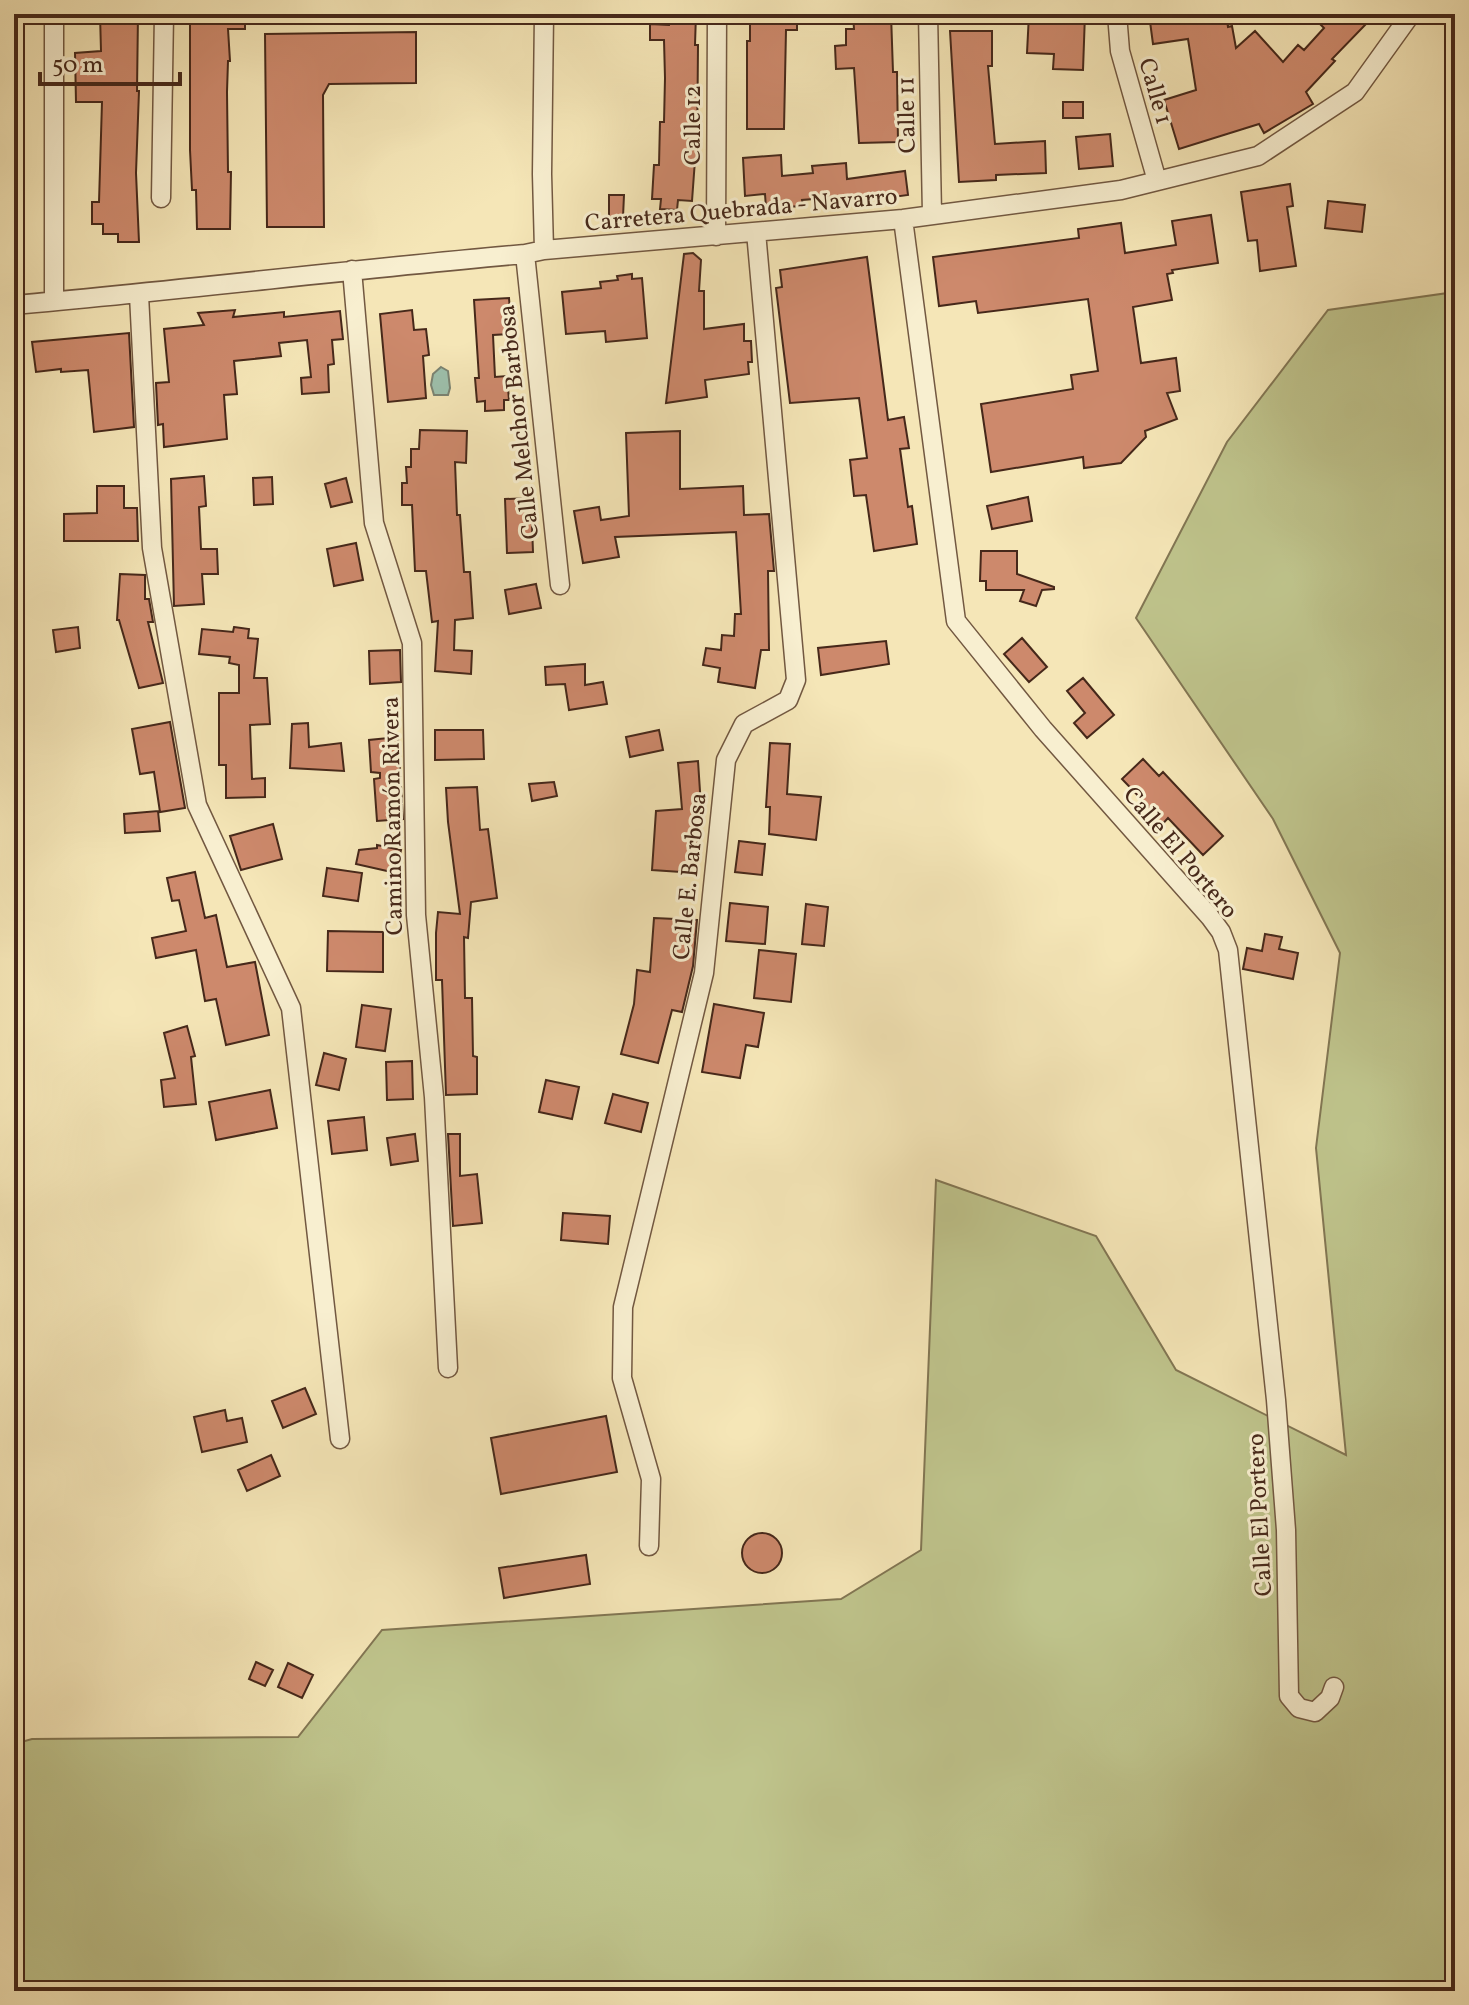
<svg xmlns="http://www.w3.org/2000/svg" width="1469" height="2005" viewBox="0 0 1469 2005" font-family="Vollkorn,serif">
	<rect width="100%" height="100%" fill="#f5e6b7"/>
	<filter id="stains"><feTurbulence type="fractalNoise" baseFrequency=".0025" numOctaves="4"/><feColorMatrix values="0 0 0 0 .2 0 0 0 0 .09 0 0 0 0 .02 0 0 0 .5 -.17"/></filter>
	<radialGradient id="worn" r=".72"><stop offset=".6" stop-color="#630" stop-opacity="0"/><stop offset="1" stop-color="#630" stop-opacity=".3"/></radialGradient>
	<path fill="#bfc48c" stroke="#827653" stroke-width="2" d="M1455 292V1991H14V1744L32 1739 298 1737 382 1630 841 1599 921 1550 936 1180 1096 1236 1176 1370 1346 1455 1316 1148 1340 953 1273 819 1136 618 1227 442 1328 310Z"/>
	<path fill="#9dc0ac" stroke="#7a8372" stroke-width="2" d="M441 367 448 371 450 388 448 395H434L431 385 433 374Z"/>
	<path fill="#cd896c" stroke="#46281a" stroke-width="2" d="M100 14H138L137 91H139L136 173 139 242H118V234H103V224H92V202H99L102 102H76L75 53 101 51Z
		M190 14H245V29H228L230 61H228L227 92 228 172H231L230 229H197L196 190H192L190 150Z
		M670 14H696L695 45H698L697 160H695L692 201 678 200 677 210 660 209 661 199H652L654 165H659L660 122H664L665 78 664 40H650V24L669 25Z
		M750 14H797V30H786L784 129H747V41H750Z
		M853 14H891L893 72H897L898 142 859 143 854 68 836 69 835 46 846 45V29H854Z
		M1029 14H1085L1083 70 1053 69 1054 54 1027 53Z
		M1149 14H1226L1228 27 1232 26 1236 48 1255 31 1283 62 1298 45 1304 50 1324 28 1320 24 1331 14H1356L1366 24 1332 59 1335 61 1306 92 1313 104 1264 133 1259 124 1179 149 1164 100 1196 90 1188 39 1153 44Z
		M950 31H992V66H988L995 144 1045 141 1046 173 996 175V180L959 182Z
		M416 32V83L329 84 323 95 324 227H267L265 34Z
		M1063 102H1083V118H1063Z
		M1110 134 1113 166 1079 169 1076 137Z
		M781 155 782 176 813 173 812 166 846 163 847 179 905 171 908 195 864 201 863 195 802 200 803 206 766 208 765 194 745 196 743 158Z
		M1290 184 1293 206 1287 207 1296 266 1260 271 1257 240 1248 241 1241 192Z
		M609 195H624L623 217H609Z
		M1328 201 1365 205 1362 232 1325 228Z
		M1211 215 1218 263 1172 270 1173 273 1167 274 1172 300 1133 307 1141 363 1176 358 1180 391 1167 393 1177 419 1145 431 1146 437 1121 463 1084 468 1083 457 991 472 981 404 1073 389 1071 375 1098 371 1088 299 978 313 976 301 939 306 933 257 1079 238 1078 229 1121 223 1125 253 1176 245 1172 221Z
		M693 253 701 260 699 291H704V329L744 324V341H751L752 362H748L749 374 705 380 707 397 666 403 684 254Z
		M867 257 888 420 904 417 909 448 900 449 908 507 912 506 917 544 874 551 866 495 854 496 850 460 867 458 859 398 790 403 776 288 782 287 780 270Z
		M632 274V279L642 278 647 338 606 342 605 331 566 334 562 292 601 288 600 282 618 280 617 276Z
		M509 298 512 334 493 335 495 377 507 376 509 400H504V410L485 411V401L477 402 475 378H479L474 300Z
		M235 310 233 317 284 312V317L340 311 343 339 332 340 334 364 328 365 329 392 302 394 301 378 311 377 307 340 279 343 281 356 234 361 237 394 224 395 227 439 164 447 163 424 158 425 156 383 169 382 164 329 204 325 198 313Z
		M412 310 414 330 426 329 429 355 423 356 426 398 388 402 380 314Z
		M129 333 134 427 94 432 88 370 61 372V369L36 372 32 342Z
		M420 430 467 431 466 463 455 462 457 515H460L464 572H470L473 618 455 620 454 650 472 651 471 674 435 671 438 621 432 622 426 571H415L412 505H402V483H407L406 467H411V449H419Z
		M680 431V489L743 486 744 515 769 514 774 571H768L769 650H761L755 688 718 682 720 668 703 665 706 648 721 650 722 635 734 636 735 614H741L736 532 615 537 619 557 583 563 574 511 599 507 601 520 629 516 626 433Z
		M204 476 206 506 199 507 201 549H217L218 574H202L204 604 174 606 171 479Z
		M272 477 273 504 254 505 253 478Z
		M346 478 352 502 331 507 325 484Z
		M97 486H124V508H137L138 541H64V514L97 513Z
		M1028 497 1032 521 992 529 987 506Z
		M531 498 533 552 507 553 505 499Z
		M356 543 363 580 334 586 327 549Z
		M981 551H1017V574L1054 587V589L1042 590 1036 606 1020 601 1024 590H986V581H980Z
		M120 574 145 575V599H149L153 622H148L163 683 139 688 119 620H117Z
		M536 584 541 608 509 614 505 590Z
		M78 627 80 648 56 652 53 630Z
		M234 627 249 629 248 638 258 639 254 678H267L270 724 250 725 252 779 265 778V797L226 798V765H219V693H239V665L229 663 230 657 199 654 202 629 233 632Z
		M1022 638 1047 667 1029 682 1004 654Z
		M886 641 889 664 821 675 818 648Z
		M400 650 401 682 370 684 369 651Z
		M585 664V685L603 682 607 704 569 710 565 684 546 685 545 667Z
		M1083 678 1114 715 1087 738 1074 723 1085 713 1067 691Z
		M170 722 185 808 160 812 154 772 140 774 132 729Z
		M308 723 309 747 341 743 344 771 290 768 292 724Z
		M435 730H483L484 759 435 760Z
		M659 730 663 750 630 757 626 737Z
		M398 737 403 819 377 821 374 779 380 778V773L371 772 369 740Z
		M770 743 790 744 787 794 821 797 816 840 769 834 770 807H766Z
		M1143 759 1159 776 1163 772 1223 836 1203 855 1168 818 1158 829 1142 812 1148 806 1122 779Z
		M698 761 702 822H699L696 873 652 870 656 811 682 809 678 763Z
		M554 782 557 796 532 801 529 784Z
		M477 787 480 830 488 829 497 898 471 902 468 938 464 937 465 998H472L473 1056 477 1057V1094L446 1095 442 980H436V933L438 912 460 914 448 822 446 788Z
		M158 811 160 831 125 833 124 814Z
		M273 824 282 859 241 870 230 836Z
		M739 841 765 844 762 875 735 872Z
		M377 845 401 850 396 873 356 864 359 850 377 848Z
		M327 868 362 873 358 901 323 896Z
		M195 872 205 918 216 915 227 967 255 962 269 1035 226 1045 216 999 205 1001 196 950 156 958 152 938 186 931 179 900 172 901 167 878Z
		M730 903 768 907 765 944 726 941Z
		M806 904 828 907 824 946 802 944Z
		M654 918 697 920 693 966 682 1012 672 1010 658 1063 621 1054 634 1004 637 970 650 972Z
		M328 931 383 932V972L327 971Z
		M1265 934 1282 937 1279 949 1298 953 1293 979 1243 969 1247 948 1262 951Z
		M759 950 796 954 791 1002 754 998Z
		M714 1004 764 1013 758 1047 746 1045 740 1078 702 1072Z
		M362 1005 391 1009 385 1051 356 1047Z
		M187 1026 195 1056 191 1057 196 1104 164 1107 161 1080 175 1078 164 1033Z
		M324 1053 346 1059 339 1090 316 1085Z
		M412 1061 413 1099 387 1100 386 1062Z
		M546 1080 579 1087 572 1119 539 1112Z
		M270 1090 277 1128 216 1140 209 1102Z
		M613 1094 648 1103 641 1132 605 1123Z
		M364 1117 367 1150 332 1154 328 1121Z
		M415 1134 418 1161 391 1165 387 1138Z
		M448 1134H460V1176L477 1174 482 1223 453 1226Z
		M563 1213 610 1216 608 1244 561 1240Z
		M305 1388 316 1414 283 1428 272 1401Z
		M225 1410 227 1421 242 1418 247 1442 202 1452 194 1417Z
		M606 1416 617 1472 501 1494 491 1438Z
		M271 1455 280 1476 247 1491 238 1470Z
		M742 1553a20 20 0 1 1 40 0a20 20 0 1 1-40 0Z
		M586 1555 590 1584 504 1598 499 1568Z
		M256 1662 273 1670 265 1686 249 1679Z
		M288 1663 313 1675 302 1698 278 1687Z"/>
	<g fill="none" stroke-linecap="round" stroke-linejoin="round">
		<g stroke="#725841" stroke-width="21">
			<path id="minor" d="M544 14 542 174 544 250
				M928 14 932 214
				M1117 14 1120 51 1157 181
				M161 198 164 14
				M903 219 956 621 1043 729 1210 917 1221 932 1228 950 1276 1400 1286 1530 1289 1696 1299 1708 1315 1712 1330 1698 1334 1687
				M716 236 717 14
				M525 254 560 585
				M352 270 374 523 412 643 416 915 434 1097 448 1368
				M139 295 152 548 197 805 291 1008 340 1439
				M54 301V14
				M14 305C185 290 354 269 525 254L544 250 903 219 1121 190 1258 156 1355 92 1411 14
				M649 1546 651 1479 622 1378 623 1307 704 973 726 760 744 724 788 700 796 680 756 232"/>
		</g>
		<use href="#minor" stroke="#f8efd0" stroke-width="18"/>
	</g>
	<g text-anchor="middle" stroke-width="6" stroke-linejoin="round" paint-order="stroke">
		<g font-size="24" fill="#46281a" stroke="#f8efd0">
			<text transform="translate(1156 91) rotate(74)" y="8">Calle 1</text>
			<text transform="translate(906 115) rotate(-91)" y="8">Calle 11</text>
			<text transform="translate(692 125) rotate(-90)" y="8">Calle 12</text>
			<text transform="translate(741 209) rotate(-5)" y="8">Carretera Quebrada - Navarro</text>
			<text transform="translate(518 422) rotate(-96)" y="8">Calle Melchor Barbosa</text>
			<text transform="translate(392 816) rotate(-91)" y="8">Camino Ramón Rivera</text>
			<text transform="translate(1181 852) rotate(50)" y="8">Calle El Portero</text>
			<text transform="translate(689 876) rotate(-84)" y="8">Calle E. Barbosa</text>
			<text transform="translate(1259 1515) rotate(-93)" y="8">Calle El Portero</text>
		</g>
	</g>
	<rect width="1469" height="2005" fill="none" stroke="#f5e6b7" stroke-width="48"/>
	<rect x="16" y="16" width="1437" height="1973" fill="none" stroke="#46281a" stroke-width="4"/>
	<rect x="24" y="24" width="1421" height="1957" fill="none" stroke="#46281a" stroke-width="2"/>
	<path d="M40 72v12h140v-12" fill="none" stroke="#46281a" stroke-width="4"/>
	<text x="52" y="72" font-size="24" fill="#46281a" stroke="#f8efd0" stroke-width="6" paint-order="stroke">50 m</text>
	<rect width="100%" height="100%" filter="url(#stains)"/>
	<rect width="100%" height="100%" fill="url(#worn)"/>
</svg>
